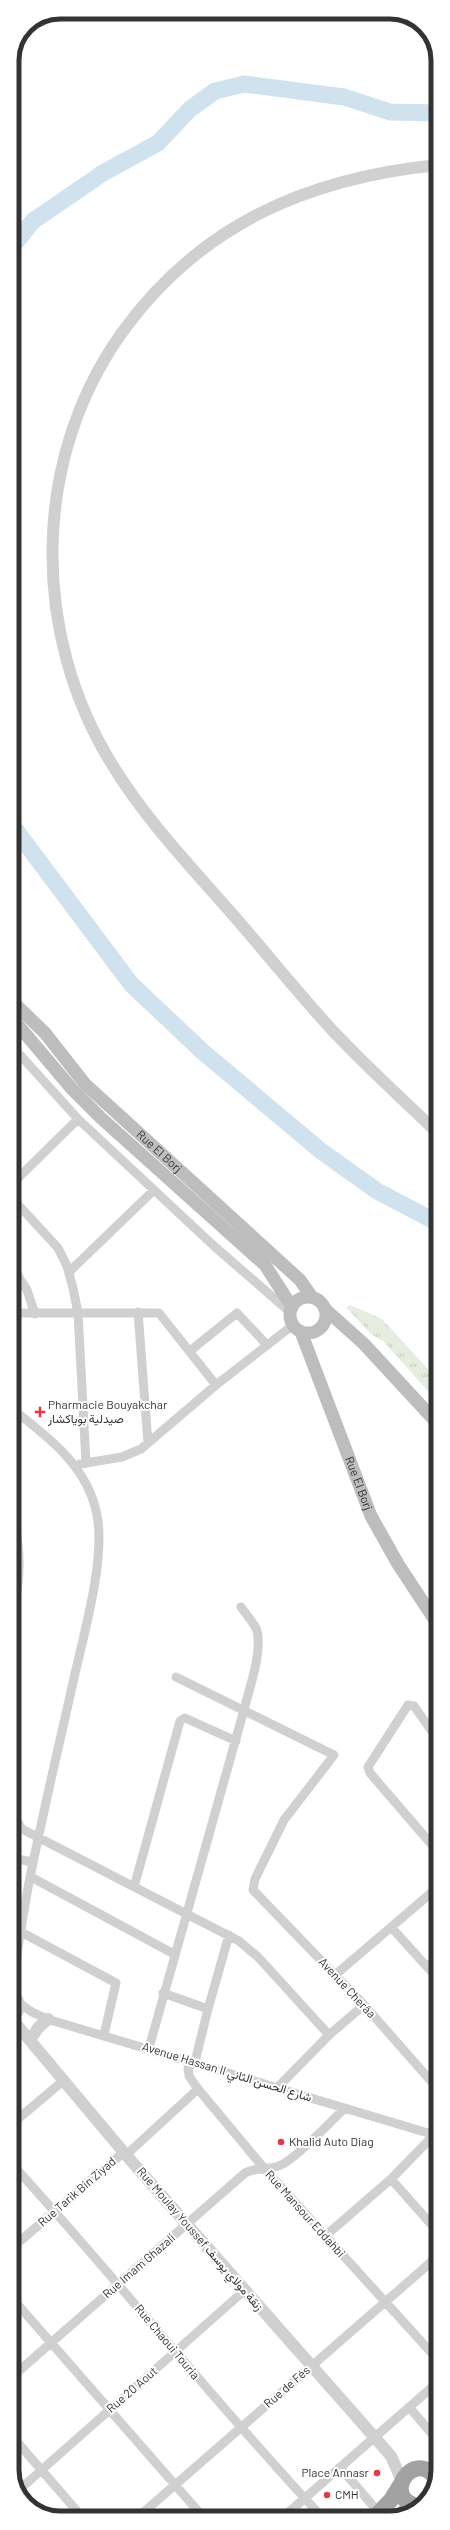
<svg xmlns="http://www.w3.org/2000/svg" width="450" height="2530" viewBox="0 0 450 2530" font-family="Barlow,Vazirmatn,sans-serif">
	<defs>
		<pattern id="grass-tufts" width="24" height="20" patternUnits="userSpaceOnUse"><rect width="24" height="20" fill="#e6ecdf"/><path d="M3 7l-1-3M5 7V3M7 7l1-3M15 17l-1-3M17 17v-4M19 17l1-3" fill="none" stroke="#c6cbc0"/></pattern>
	</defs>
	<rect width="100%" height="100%" fill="#fff"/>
	<path fill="url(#grass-tufts)" d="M350 1305 382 1319 438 1380V1402L383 1341C368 1335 358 1318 346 1308Z"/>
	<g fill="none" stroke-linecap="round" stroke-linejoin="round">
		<path stroke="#cfe2ee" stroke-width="17" d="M12 247 33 221 103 173 158 143 190 109 215 91 244 84 344 97 390 112 438 113
			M12 825 131 984 203 1052 321 1151 377 1191 438 1223"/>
		<path stroke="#d0d0d0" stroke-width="9" d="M12 1046 78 1119 214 1246 291 1313
			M12 1184 78 1119
			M12 1198 58 1248 67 1266 73 1288 78 1313 86 1463
			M12 1266 27 1290 35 1314
			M69 1272 154 1190
			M138 1312 148 1443
			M12 1313H159L216 1385
			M190 1351 237 1313 267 1345
			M12 1409C49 1437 88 1467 97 1515 106 1561 82 1640 72 1687 59 1745 45 1804 33 1863 24 1903 19 1945 12 1985
			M80 1464 122 1457 141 1449 216 1385 293 1325
			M12 1517C23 1550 20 1585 12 1618
			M176 1677 334 1755 284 1820 255 1879 253 1890 364 2005 438 2089
			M438 1740 414 1706 408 1705 368 1767 370 1773 438 1852
			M12 1774 15 1818 22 1829 239 1941 259 1958 329 2035 277 2088
			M12 1858 33 1862
			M31 1877 174 1954
			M134 1887 180 1721 185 1718 236 1741
			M391 1927 438 1979
			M21 1932 116 1983 104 2035
			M427 1967 438 1957
			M335 1975 438 1887
			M163 1993 208 2009 195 2062 188 2068 189 2076 198 2089 263 2167 438 2360
			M19 2003 32 2012 47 2019 438 2136
			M208 2009 229 1935
			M329 2035 364 2005
			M149 2048 244 1710C249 1689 264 1648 256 1628 252 1621 246 1614 241 1607
			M12 2124 63 2081
			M126 2155 198 2089
			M12 2164C118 2280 215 2403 323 2518
			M391 2179 438 2232
			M324 2237 391 2179 434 2135
			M12 2248 124 2152
			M12 2298 204 2518
			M12 2377 245 2173C258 2166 272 2171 283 2164 301 2154 329 2123 345 2108
			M409 2407 438 2441
			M12 2436 83 2518
			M340 2467 379 2513
			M19 2490 245 2290
			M137 2518 438 2256
			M282 2518 438 2382"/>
		<path stroke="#d0d0d0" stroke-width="12" d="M438 165C307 178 199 225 121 334 31 461 31 635 113 766 146 820 192 868 234 916 267 954 299 994 333 1031 367 1067 403 1100 438 1133
			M12 1996C22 2001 21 2011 12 2016
			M12 2019 126 2155 391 2456 402 2481
			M30 2040 38 2028 48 2019"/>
		<g stroke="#bdbdbd" stroke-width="13">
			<path id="s1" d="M12 1001 45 1033 85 1084 300 1280 312 1297"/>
			<path d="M12 1018 72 1089 101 1118 265 1265 292 1307"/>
			<circle cx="308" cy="1315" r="18"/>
			<path d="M325 1309 364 1344 438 1424"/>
			<path id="s2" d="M301 1332 371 1516 398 1564 438 1625"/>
		</g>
		<path stroke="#a2a2a2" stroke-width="16" d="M417 2506C381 2497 413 2449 435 2477
			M374 2518 391 2500 401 2484
			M395 2518 415 2507"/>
	</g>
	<g fill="#e63946" stroke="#fff" stroke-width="1.5">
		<path d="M38 1406h4v4h4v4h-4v4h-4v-4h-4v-4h4z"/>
		<circle cx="281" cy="2142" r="4"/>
		<circle cx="377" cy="2473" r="4"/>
		<circle cx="327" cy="2495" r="4"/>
	</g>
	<g text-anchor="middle" stroke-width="4" stroke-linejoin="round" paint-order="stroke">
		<g font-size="12" fill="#333" stroke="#fff">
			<text dy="4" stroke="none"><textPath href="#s1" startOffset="211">Rue El Borj</textPath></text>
			<text dy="4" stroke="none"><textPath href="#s2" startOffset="162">Rue El Borj</textPath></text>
			<text transform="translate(347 1988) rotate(47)" y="4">Avenue Cherâa</text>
			<text transform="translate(227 2072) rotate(17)" y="4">Avenue Hassan II شارع الحسن الثاني</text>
			<text transform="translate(77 2192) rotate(-41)" y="4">Rue Tarik Bin Ziyad</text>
			<text transform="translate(305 2214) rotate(48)" y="4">Rue Mansour Eddahbi</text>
			<text transform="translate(200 2239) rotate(49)" y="4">Rue Moulay Youssef زنقة مولاي يوسف</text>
			<text transform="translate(139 2266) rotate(-41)" y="4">Rue Imam Ghazali</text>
			<text transform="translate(167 2342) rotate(50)" y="4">Rue Chaoui Touria</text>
			<text transform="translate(287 2387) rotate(-41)" y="4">Rue de Fés</text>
			<text transform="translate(132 2390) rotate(-41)" y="4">Rue 20 Aout</text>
		</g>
		<g font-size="12" fill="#333" stroke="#fff" text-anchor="start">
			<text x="48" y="1409">Pharmacie Bouyakchar<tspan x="48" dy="14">صيدلية بوياكشار</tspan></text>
			<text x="289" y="2146">Khalid Auto Diag</text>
			<text x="369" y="2477" text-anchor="end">Place Annasr</text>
			<text x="335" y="2499">CMH</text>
		</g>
	</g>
	<path d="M0 0H450V2530H0ZM60 19H390A41 41 0 0 1 431 60V2470A41 41 0 0 1 390 2511H60A41 41 0 0 1 19 2470V60A41 41 0 0 1 60 19Z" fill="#fff" fill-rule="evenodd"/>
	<path fill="none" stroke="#333" stroke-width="5" d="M60 19H390A41 41 0 0 1 431 60V2470A41 41 0 0 1 390 2511H60A41 41 0 0 1 19 2470V60A41 41 0 0 1 60 19Z"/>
</svg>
